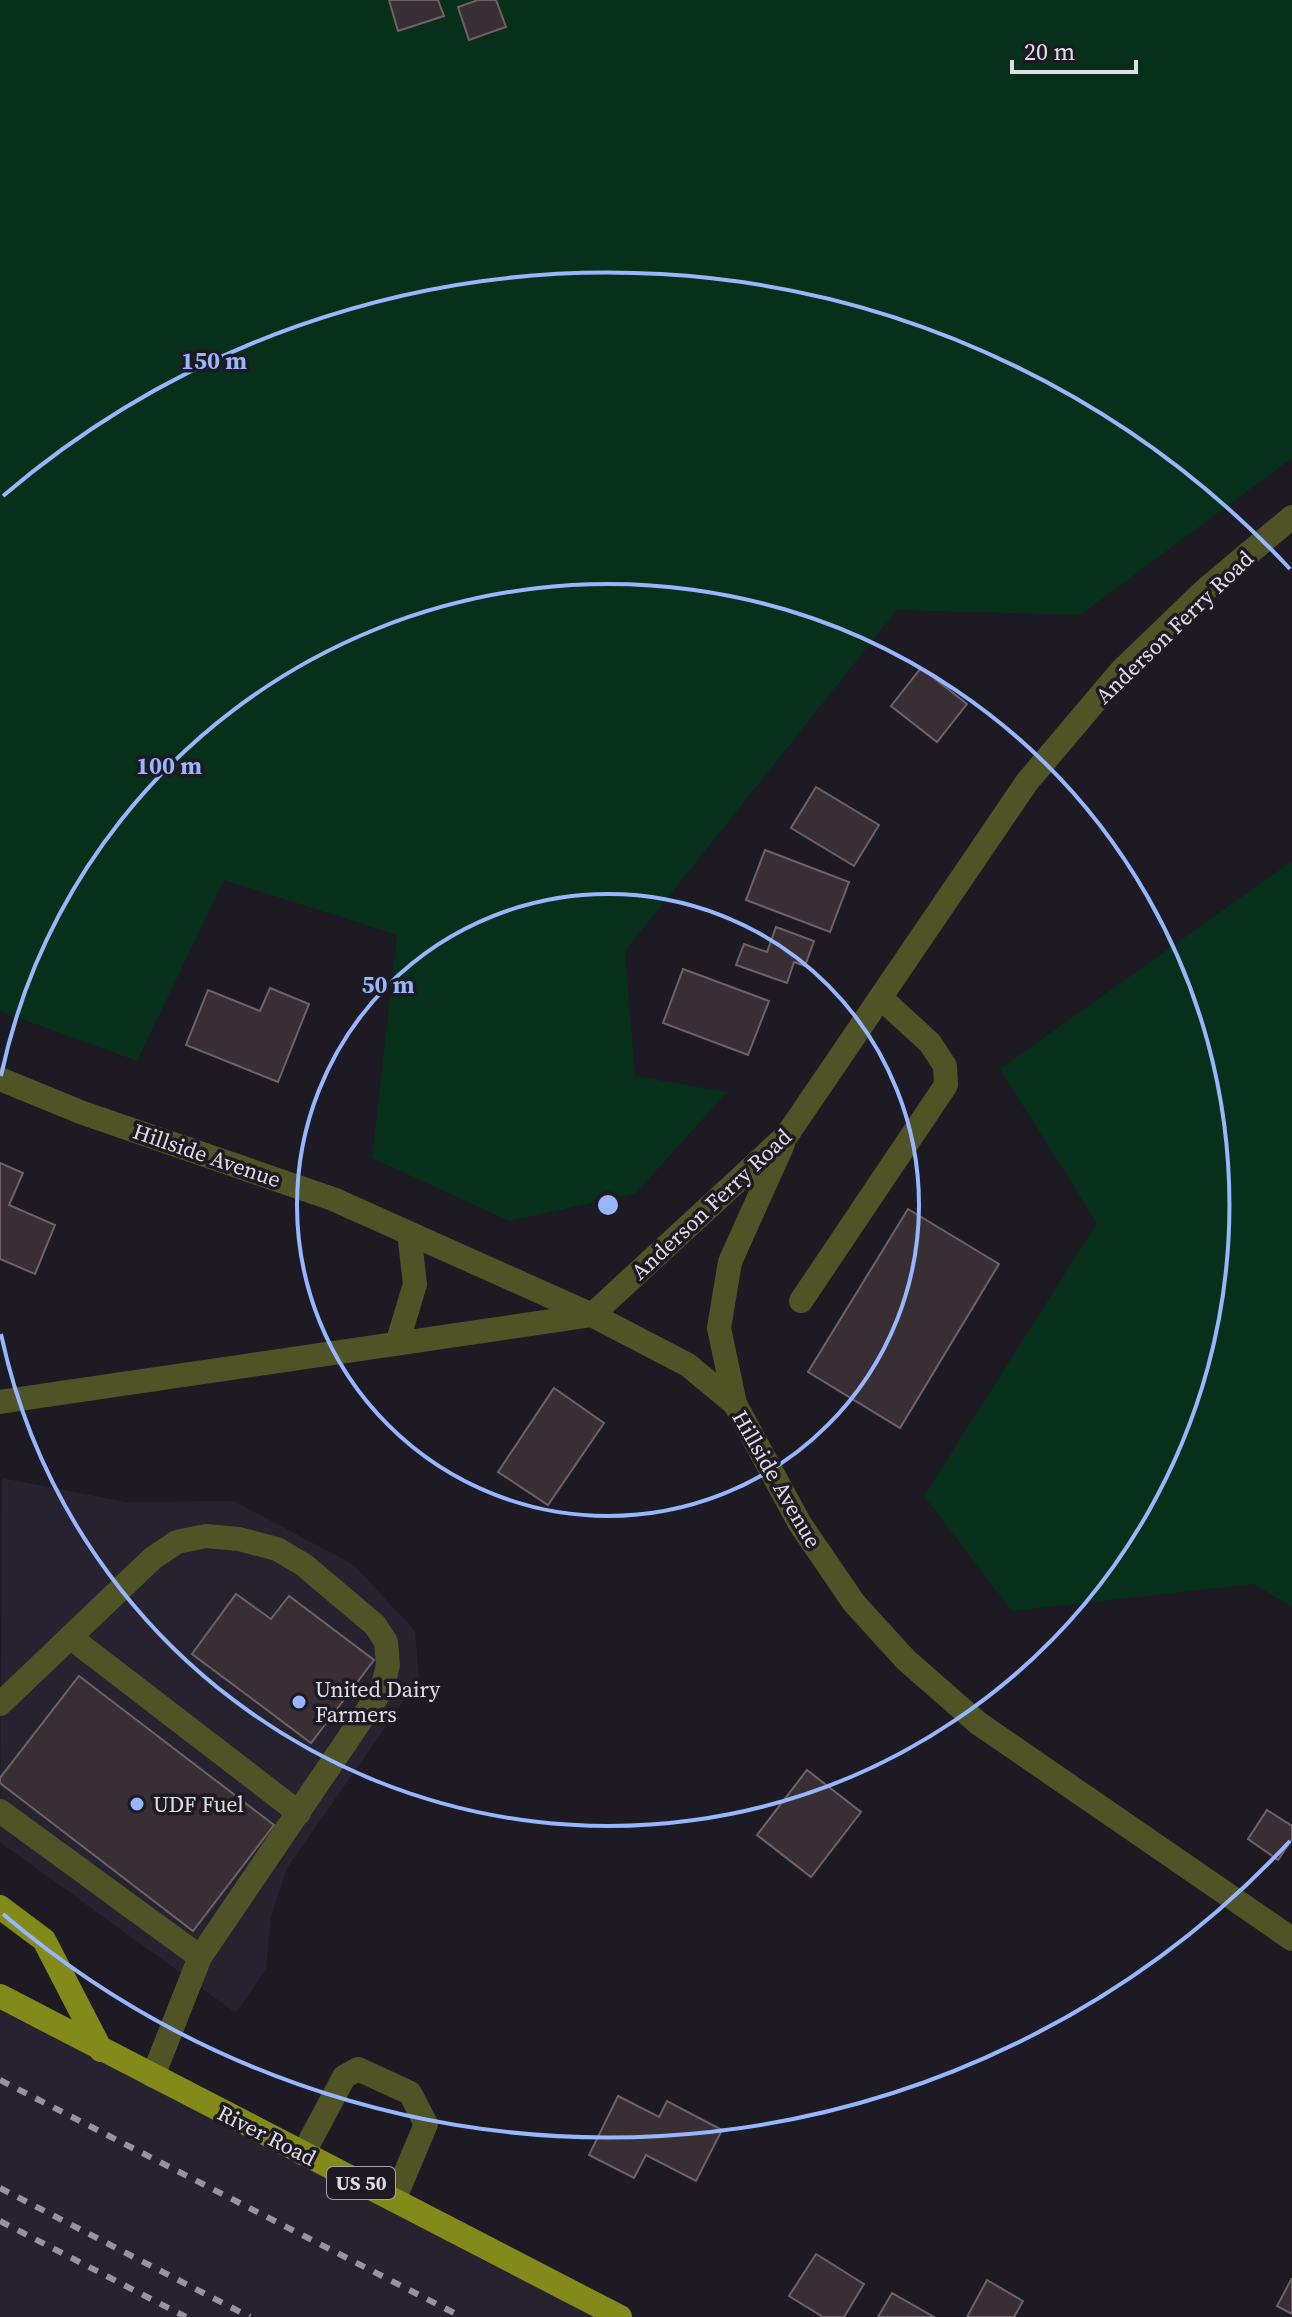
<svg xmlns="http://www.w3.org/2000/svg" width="1292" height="2317" viewBox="0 0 1292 2317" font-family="'Source Serif 4',serif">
	<rect width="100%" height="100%" fill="#1d1a23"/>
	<path fill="#262230" d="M2 1478 126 1502 234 1501 354 1565 415 1631 419 1679 287 1868 271 1916 266 1969 236 2013 0 1842Z
		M0 1996 620 2317H0Z"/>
	<path fill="#07301b" d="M0 0H1292V458L1080 615 897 610 625 951 635 1076 727 1092 636 1193 509 1221 372 1158 397 935 224 880 137 1061 0 1011Z
		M1292 861V1607L1254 1584 1012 1611 924 1496 1097 1223 1000 1069Z"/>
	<path fill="#392e33" stroke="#6e6268" stroke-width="2" d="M389 0H438L444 16 398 31Z
		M478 0H496L506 27 469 40 458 7Z
		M921 668 967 704 937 742 891 706Z
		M816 787 879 825 854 866 791 828Z
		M765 850 849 882 830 932 746 900Z
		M776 927 814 941 805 966 794 962 787 983 736 965 744 944 767 952Z
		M683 969 769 1001 748 1055 663 1023Z
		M270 988 309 1004 278 1082 186 1045 208 990 260 1011Z
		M0 1163 23 1173 9 1205 55 1225 35 1274 0 1259Z
		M908 1209 999 1264 900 1428 808 1372Z
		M554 1388 604 1423 548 1505 498 1472Z
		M236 1594 271 1619 289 1596 374 1660 311 1743 192 1654Z
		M79 1676 274 1825 193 1931 0 1783V1778Z
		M807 1770 861 1812 811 1877 757 1835Z
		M1267 1810 1292 1826V1839L1278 1860 1248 1839Z
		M618 2096 659 2117 667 2101 722 2130 696 2181 646 2155 634 2178 589 2155Z
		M816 2254 864 2284 844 2317H823L789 2296Z
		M1292 2278V2314L1277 2306Z
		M987 2280 1023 2301 1014 2317H967Z
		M892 2293 934 2317H878Z"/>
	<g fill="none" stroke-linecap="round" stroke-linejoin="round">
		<path stroke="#4f5325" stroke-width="24" d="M0 1079 83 1113 333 1199 592 1315 688 1365 735 1404 800 1524 854 1603 906 1660 978 1723 1292 1939
			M801 1301 946 1085 945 1066 930 1043 881 998
			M397 1344 415 1284 409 1233
			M0 1402 592 1315 787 1135 1027 782 1121 671 1205 590 1292 517
			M735 1404 719 1328 730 1262 783 1144
			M70 1637 299 1813
			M0 1704 153 1558 177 1542 206 1536 239 1539 277 1549 304 1565 375 1625 386 1642 388 1665 382 1689 200 1957
			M0 1811 200 1957 153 2076
			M303 2154 344 2077 358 2069 410 2093 426 2124 394 2200"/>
		<path stroke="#838a1a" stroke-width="24" d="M0 1907 44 1940 101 2050
			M0 1996 620 2317"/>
		<path stroke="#96949c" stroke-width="6" stroke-dasharray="10 10" stroke-linecap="butt" d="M0 2080 462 2317
			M0 2188 250 2317
			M0 2221 186 2317"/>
	</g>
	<g fill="none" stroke="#97b6fd" stroke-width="4">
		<circle cx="608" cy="1205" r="311"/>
		<path d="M1 1076A621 621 0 1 1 1 1334"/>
		<path d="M1290 1841A932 932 0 0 1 3 1914M3 496A932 932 0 0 1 1290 569"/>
	</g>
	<g fill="#97b6fd" stroke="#1d1a23" stroke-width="3">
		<circle cx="299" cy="1702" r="8"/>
		<circle cx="137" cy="1804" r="8"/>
	</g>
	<g text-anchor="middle" stroke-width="7" stroke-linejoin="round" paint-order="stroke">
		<rect fill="#1d1a23" stroke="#a6a3ab" stroke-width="2" x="327" y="2167" width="68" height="32" rx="6"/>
		<g font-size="20" font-weight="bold" fill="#e0dee5">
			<text x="361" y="2190">US 50</text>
		</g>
		<g font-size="22" fill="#e0dee5" stroke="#1d1a23">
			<text transform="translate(1174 627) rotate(-44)" y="8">Anderson Ferry Road</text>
			<text transform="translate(207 1155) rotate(19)" y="8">Hillside Avenue</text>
			<text transform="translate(711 1204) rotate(-43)" y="8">Anderson Ferry Road</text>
			<text transform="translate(777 1479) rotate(60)" y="8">Hillside Avenue</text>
			<text transform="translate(267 2135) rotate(27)" y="8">River Road</text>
		</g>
		<g font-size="22" fill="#e0dee5" stroke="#1d1a23" text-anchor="start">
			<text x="315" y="1697">United Dairy<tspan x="315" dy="25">Farmers</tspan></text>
			<text x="153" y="1812">UDF Fuel</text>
		</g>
	</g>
	<circle cx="608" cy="1205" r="12" fill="#97b6fd" stroke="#1d1a23" stroke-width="4"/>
	<g font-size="24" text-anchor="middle" font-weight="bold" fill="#97b6fd" stroke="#1d1a23" stroke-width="7" stroke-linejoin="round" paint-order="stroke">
		<text x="214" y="369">150 m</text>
		<text x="169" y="774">100 m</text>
		<text x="388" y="993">50 m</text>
	</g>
	<path d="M1012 60v12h124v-12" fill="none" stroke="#e0dee5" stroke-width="4"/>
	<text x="1024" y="60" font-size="24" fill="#e0dee5" stroke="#1d1a23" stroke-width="6" paint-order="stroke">20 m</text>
</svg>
